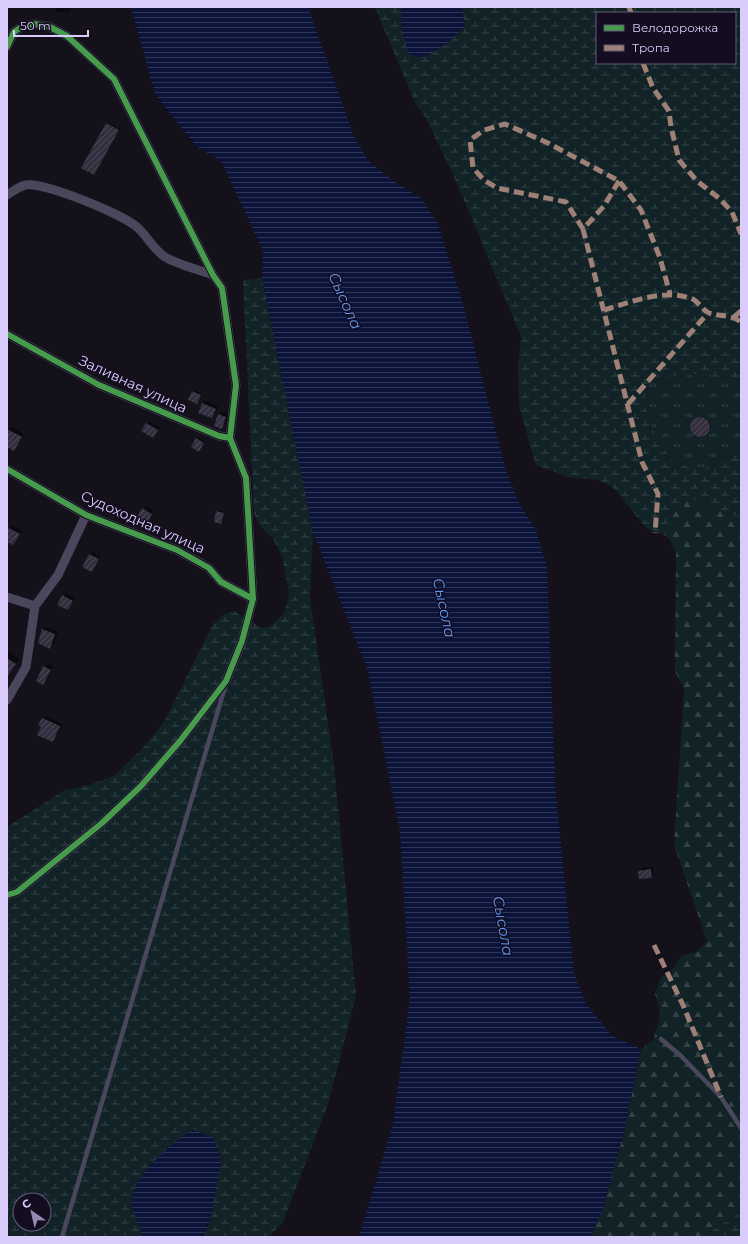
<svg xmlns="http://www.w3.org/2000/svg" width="748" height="1244" viewBox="0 0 748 1244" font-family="Montserrat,sans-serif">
	<defs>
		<pattern id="grass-tufts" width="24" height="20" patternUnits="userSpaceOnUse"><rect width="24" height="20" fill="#112327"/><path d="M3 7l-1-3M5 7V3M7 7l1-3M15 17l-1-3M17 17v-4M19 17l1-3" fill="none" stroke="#334247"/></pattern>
		<pattern id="forest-firs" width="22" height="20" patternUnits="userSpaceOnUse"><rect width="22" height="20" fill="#112327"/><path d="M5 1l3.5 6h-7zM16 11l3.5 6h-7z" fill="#334247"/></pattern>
		<pattern id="wetland-marsh" width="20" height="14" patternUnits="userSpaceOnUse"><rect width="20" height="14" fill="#112327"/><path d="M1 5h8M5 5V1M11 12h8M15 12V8" fill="none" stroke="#334247"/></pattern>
		<pattern id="water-rules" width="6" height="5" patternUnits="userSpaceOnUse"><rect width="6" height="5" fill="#0b1438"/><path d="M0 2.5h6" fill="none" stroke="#2e3556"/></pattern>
		<pattern id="building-hatch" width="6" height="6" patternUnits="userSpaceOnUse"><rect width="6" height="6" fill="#342f3e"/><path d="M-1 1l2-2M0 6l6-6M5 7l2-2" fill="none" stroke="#514c5b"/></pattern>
	</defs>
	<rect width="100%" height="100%" fill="#14111b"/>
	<path fill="url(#grass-tufts)" d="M706 373 728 380 741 391V446L732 455 713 465 696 470 672 460 657 440 644 403 647 385 666 376 690 375Z"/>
	<path fill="url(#forest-firs)" d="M694 500 710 508 741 517V1212L702 1237H590L603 1209 624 1131 641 1049 653 1040 658 1025 660 1009 655 994 661 977 670 972 682 955 697 952 707 941 674 845 684 689 675 671 676 552 668 537V515L679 502Z"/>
	<path fill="url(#wetland-marsh)" fill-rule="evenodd" d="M375 7H401V24L463 11 461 7H741V391L728 380 706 373 690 375 666 376 647 385 644 403 657 440 672 460 696 470 713 465 732 455 741 446V517L710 508 694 500 679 502 668 515V537L645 527 618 493 611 486 598 480 568 477 536 465 519 406 518 366 521 336 455 179 426 118 415 103ZM597 13H735V63H597Z
		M262 278 313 532 310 598 334 765 356 996 328 1104 283 1222 269 1237H204L211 1217 194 1130C169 1143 153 1163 136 1184L143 1237H7V827L65 790 89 785 115 775 143 748 164 722 213 624 224 614 234 611 262 628 271 626 284 613 289 593 282 556 273 539 259 525 254 513 243 280ZM20 1200H44V1224H20Z
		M741 1212V1237H702Z"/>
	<path fill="url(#water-rules)" d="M131 7H308L353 134 369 162 395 182 422 199 438 224 463 304 506 471 519 503 536 530 547 568 555 785 574 974 586 1004 612 1036 641 1049 624 1131 603 1209 590 1237H359L393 1124 410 998 400 831 368 671 313 532 262 278 263 250 221 161 196 146 155 94Z
		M401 7H461L463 11 464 27 448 43 423 58 408 54 401 24Z
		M194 1130 214 1138 221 1161 211 1217 204 1237H143L131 1205 136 1184 150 1165 179 1138Z"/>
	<path fill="#0007" d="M57 7H73L69 12H56Z
		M108 123 120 129 94 174 107 124Z
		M194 390 201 393 198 402 193 391Z
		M205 401 218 406 215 414 212 417 203 403Z
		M222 412 229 414 225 425 222 427 219 414Z
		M691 427a10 10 0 1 1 20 0a10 10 0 1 1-20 0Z
		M149 421 160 427 153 437 146 424Z
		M12 427 24 434 14 449 7 446V433Z
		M198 438 205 442 200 449 197 439Z
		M146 506 154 511 147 523 143 509Z
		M218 511 225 512 221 523 217 512Z
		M12 525 22 531 13 544 7 541V531Z
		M92 552 101 556 92 571 89 555Z
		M66 593 75 598 68 609 63 596Z
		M46 627 58 631 53 645 50 648 39 643 43 629Z
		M7 650 20 659 7 677Z
		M47 664 53 667 46 681 43 684 44 667Z
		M45 716 62 724 55 738 52 741 42 726V719Z
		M653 867 654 874 651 877 639 871 642 868Z"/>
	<path fill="url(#building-hatch)" d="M106 123 119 130 94 175 81 168Z
		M192 391 201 395 197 404 188 400Z
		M202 403 216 409 212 418 198 413Z
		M218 414 226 417 222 429 214 426Z
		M690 427a10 10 0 1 1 20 0a10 10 0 1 1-20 0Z
		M146 423 158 430 153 438 141 431Z
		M7 429 22 437 14 451 7 447Z
		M196 438 204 443 199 452 191 447Z
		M142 508 152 514 147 524 136 519Z
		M216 511 224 513 221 524 214 522Z
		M7 527 20 534 13 545 7 542Z
		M89 554 99 559 92 572 82 567Z
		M62 595 73 601 68 610 57 605Z
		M42 629 55 634 50 649 38 643Z
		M7 658 16 664 7 677Z
		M43 666 51 670 43 685 36 681Z
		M42 718 60 726 53 742 37 735 41 727 38 725Z
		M651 869 652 878 639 879 638 871Z"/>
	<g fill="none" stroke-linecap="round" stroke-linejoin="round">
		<path stroke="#4a465c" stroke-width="4.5" d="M661 1039 681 1056 721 1097 741 1128
			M62 1237 225 687"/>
		<path stroke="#4a465c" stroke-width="9" d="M7 47 14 32 23 26 35 24 50 27 67 36 114 79 213 275 222 288 236 385 230 438 246 478 253 599 242 641 226 681 180 741 141 786 102 823 17 892 7 895
			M7 195C12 192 19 186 26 185 42 181 125 215 138 228 148 237 153 249 165 257 176 264 200 270 213 275
			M7 334 99 385 219 436 230 438
			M7 469 86 515 177 550 209 568 221 582 253 599
			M7 597 35 606
			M7 700 26 667 35 606 58 575 86 515"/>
		<path stroke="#9e8076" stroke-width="5" stroke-dasharray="10 5" stroke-linecap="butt" d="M629 7 631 13
			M643 63 653 88 669 111 671 127 679 160 697 181 720 199 732 212 741 234
			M619 181 604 206 583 229 642 462 658 494 655 533
			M583 229 566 202 497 188 484 180 473 168 470 140 484 130 505 124 548 143 619 181 641 210 660 258 670 294
			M604 310C631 302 662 289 690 298 698 300 702 310 709 313 721 317 730 314 741 322
			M734 317 741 311
			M628 404 708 313
			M654 945 683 1005 721 1097"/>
		<g stroke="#130d1f" stroke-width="8">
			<path id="cycleway" d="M7 47 14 32 23 26 35 24 50 27 67 36 114 79 213 275 222 288 236 385 230 438 246 478 253 599 242 641 226 681 180 741 141 786 102 823 17 892 7 895
				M7 334 99 385 219 436 230 438
				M7 469 86 515 177 550 209 568 221 582 253 599"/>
		</g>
		<use href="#cycleway" stroke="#469c4c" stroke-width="6"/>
	</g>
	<g text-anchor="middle" stroke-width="3" stroke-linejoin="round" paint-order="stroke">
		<g font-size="14" fill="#dacdfe" stroke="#130d1f">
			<text transform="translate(133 384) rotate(25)" y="5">Заливная улица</text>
			<text transform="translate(143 522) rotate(24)" y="5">Судоходная улица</text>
		</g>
		<g font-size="15" font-style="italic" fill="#5e99fb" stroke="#130d1f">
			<text transform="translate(345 301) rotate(66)" y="5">Сысола</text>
			<text transform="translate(444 608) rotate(78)" y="5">Сысола</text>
			<text transform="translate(503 926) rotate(80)" y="5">Сысола</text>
		</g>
	</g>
	<rect width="748" height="1244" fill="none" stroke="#dacdfe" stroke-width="16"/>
	<rect x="596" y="12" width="140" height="52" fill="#130d1f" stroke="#635a78"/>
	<rect x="604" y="25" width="20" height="6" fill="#469c4c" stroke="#635a78"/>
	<text x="632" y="32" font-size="12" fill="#dacdfe">Велодорожка</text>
	<rect x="604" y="45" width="20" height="6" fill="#9e8076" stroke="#635a78"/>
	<text x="632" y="52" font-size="12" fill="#dacdfe">Тропа</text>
	<g transform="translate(32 1212) rotate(326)"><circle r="19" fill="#130d1f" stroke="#635a78"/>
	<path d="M0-3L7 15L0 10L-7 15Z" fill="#958baf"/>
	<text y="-6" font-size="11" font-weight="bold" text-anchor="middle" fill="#dacdfe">С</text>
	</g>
	<path d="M14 30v6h74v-6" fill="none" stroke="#dacdfe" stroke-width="2"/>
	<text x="20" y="30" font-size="12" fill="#dacdfe" stroke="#130d1f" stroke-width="3" paint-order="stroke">50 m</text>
</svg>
